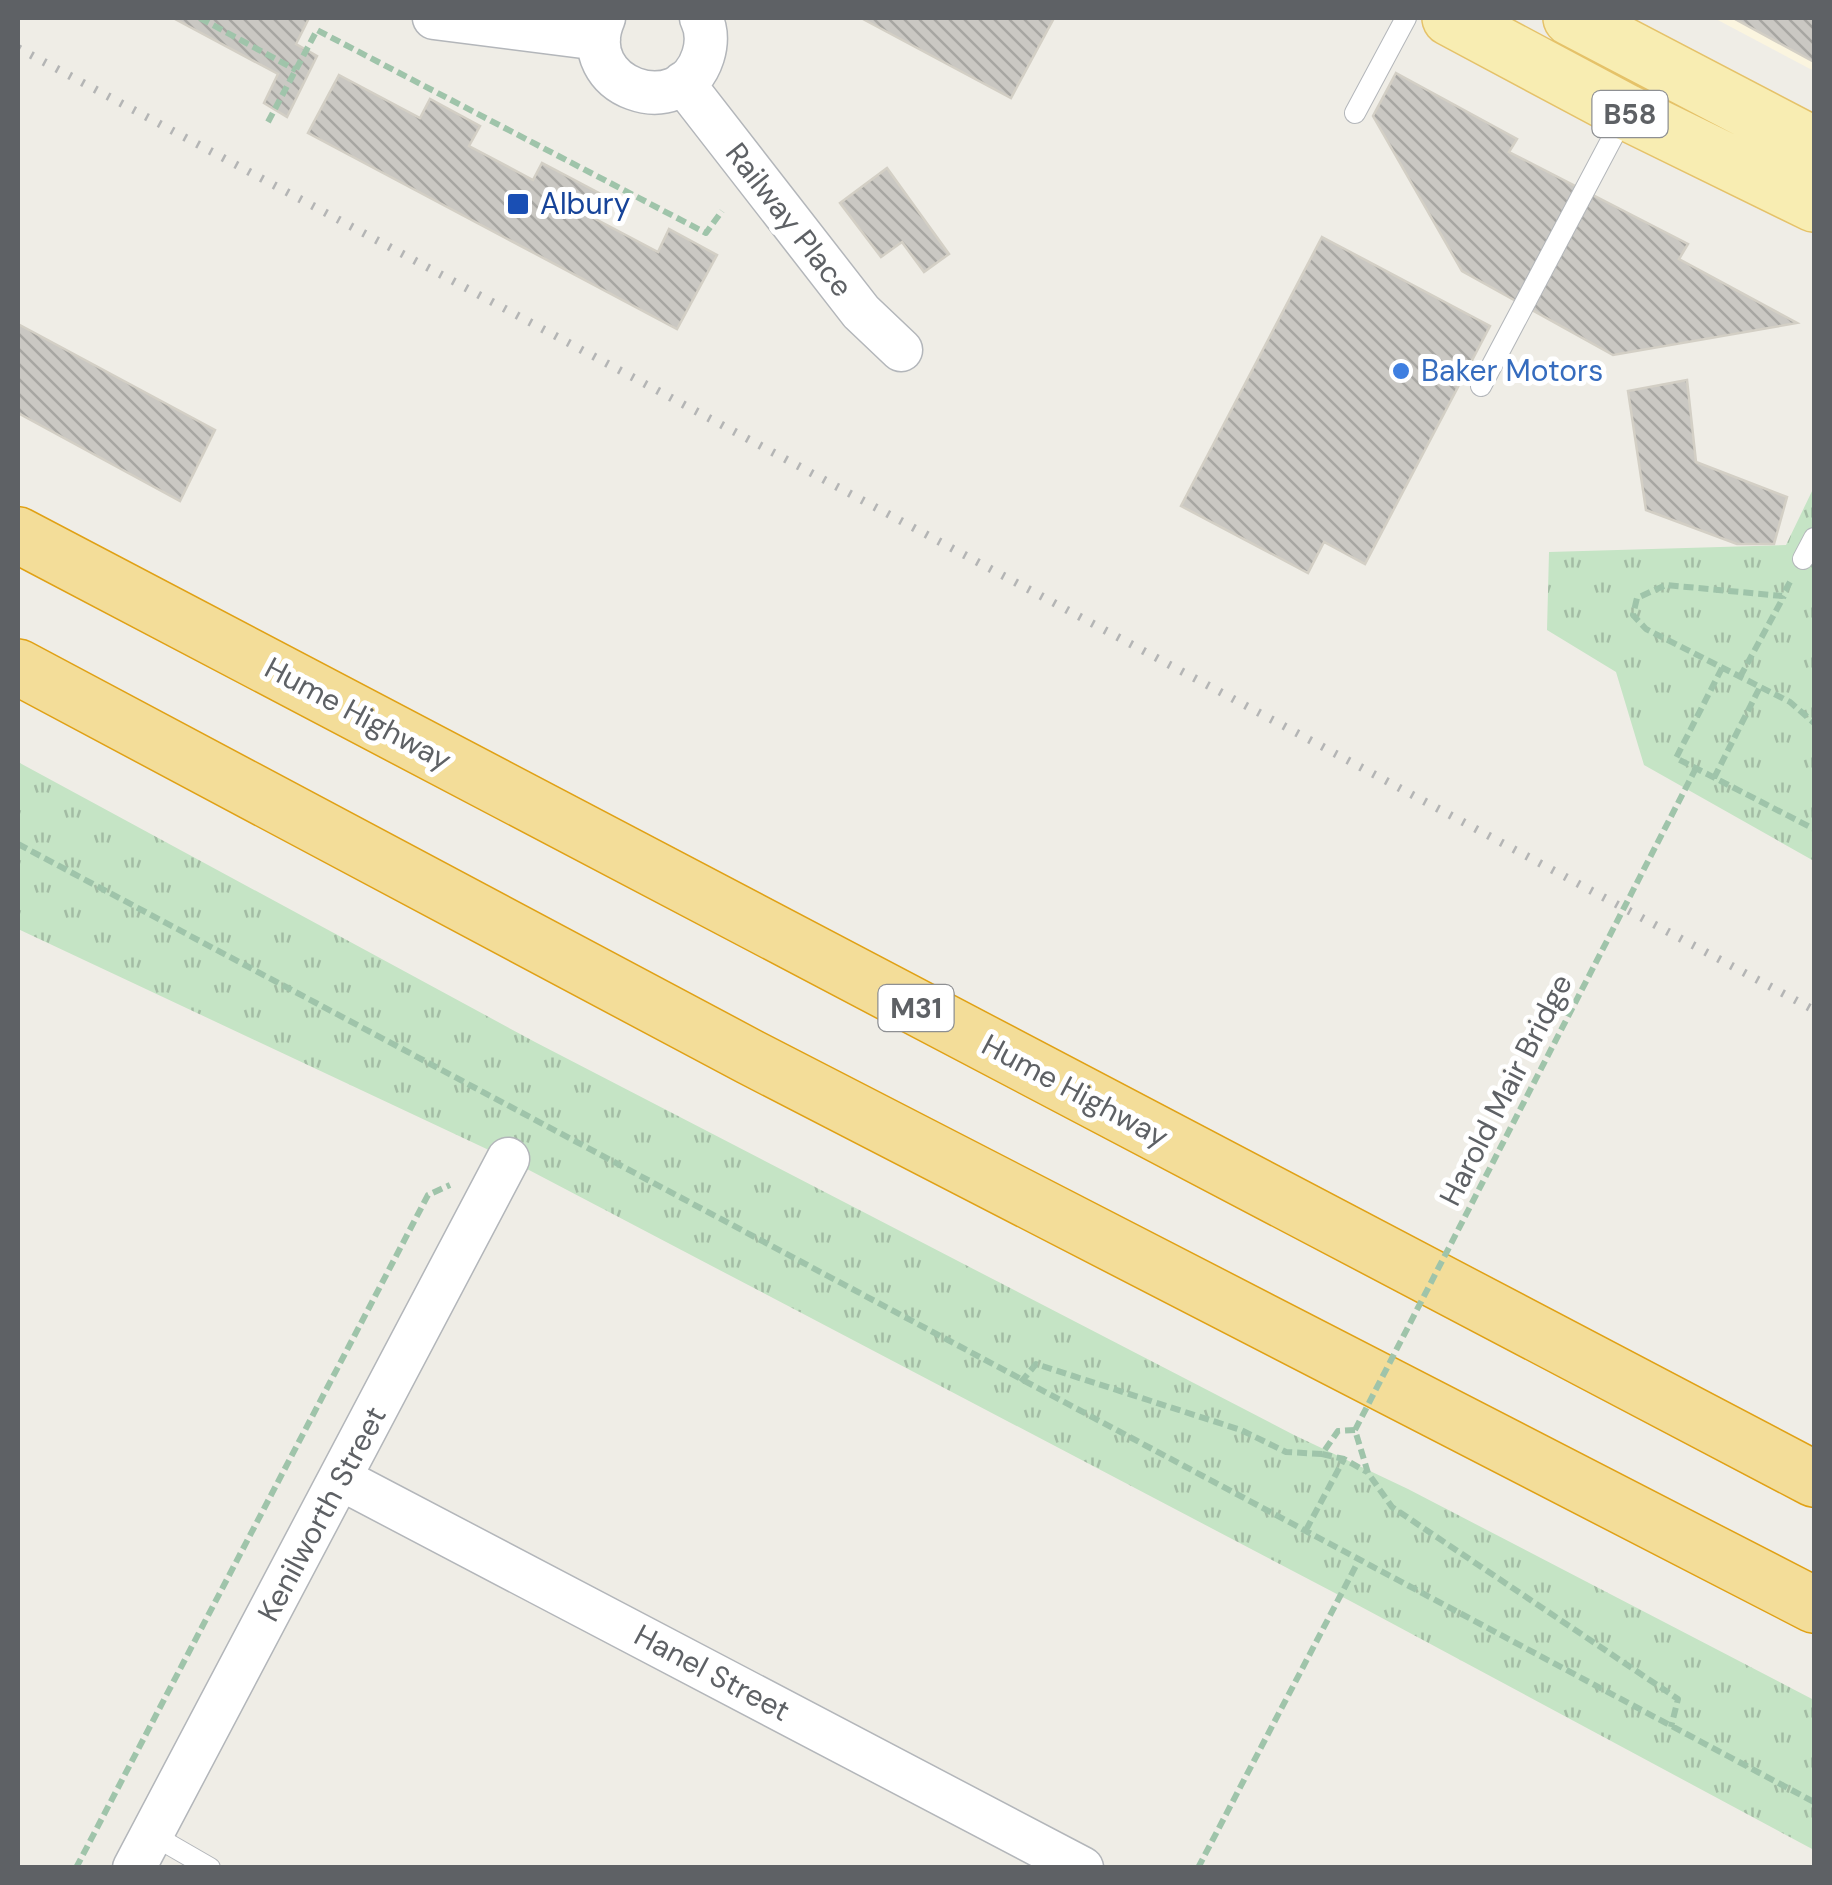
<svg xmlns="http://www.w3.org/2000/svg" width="1832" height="1885" viewBox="0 0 1832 1885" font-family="'DM Sans',sans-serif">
	<defs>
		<pattern id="park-tufts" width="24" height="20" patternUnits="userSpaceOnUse" patternTransform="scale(2.5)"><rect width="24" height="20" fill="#c5e4c5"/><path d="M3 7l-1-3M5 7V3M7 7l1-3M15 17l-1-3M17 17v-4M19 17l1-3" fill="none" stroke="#a3bca4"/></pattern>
		<pattern id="building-back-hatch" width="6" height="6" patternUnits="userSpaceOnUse" patternTransform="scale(2.5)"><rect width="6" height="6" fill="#cac8c3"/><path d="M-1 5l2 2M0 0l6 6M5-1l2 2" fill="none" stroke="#a7a6a2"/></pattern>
	</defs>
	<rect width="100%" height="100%" fill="#efede6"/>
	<path fill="#fbf5df" d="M1714 18H1814V71Z"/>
	<path fill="url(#park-tufts)" d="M1814 487V861L1644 765 1616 672 1547 630 1549 552 1786 545Z
		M18 762 535 1042 1294 1435 1408 1489 1814 1700V1850L1354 1603 508 1159 18 929Z"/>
	<path fill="url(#building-back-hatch)" stroke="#d3cfc5" stroke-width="2.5" d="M173 18H309L296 44 317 56 287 117 264 103 278 74Z
		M861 18H1054L1011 98Z
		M1733 18H1814V62Z
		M1396 73 1517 139 1509 152 1688 244 1679 259 1797 323 1613 355 1462 271 1373 116Z
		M339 75 420 118 430 99 480 126 469 146 533 180 542 163 599 193 588 215 658 252 669 229 717 255 677 329 308 133Z
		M887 168 949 254 924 272 902 242 881 257 840 203Z
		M1322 237 1490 326 1365 564 1324 542 1308 573 1181 506Z
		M18 324 215 430 180 501 18 413Z
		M1687 380 1696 462 1787 497 1774 544H1737L1646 510 1628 391Z"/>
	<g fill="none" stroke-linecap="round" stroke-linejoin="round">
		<g stroke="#b3b6ba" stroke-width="22">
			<path id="service" d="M1355 113 1406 18
				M1481 386 1625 114
				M1803 559 1814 538
				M151 1834 210 1868"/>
		</g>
		<g stroke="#b3b6ba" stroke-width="45">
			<path id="minor" d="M434 18 599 39
				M604 18C574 87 681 125 703 56 707 43 707 30 701 18
				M683 83 861 312 901 350
				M341 1479 1082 1868
				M134 1868 508 1159"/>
		</g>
		<g stroke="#e5c269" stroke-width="58">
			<path id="primary" d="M1450 18 1626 112 1814 204
				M1571 18 1814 145"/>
		</g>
		<g stroke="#e0a115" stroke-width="58">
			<path id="motorway" d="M18 535 1814 1479
				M18 667 750 1057 1814 1605"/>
		</g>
		<path stroke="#9fc4aa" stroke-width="6" stroke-dasharray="10 5" stroke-linecap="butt" d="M200 18 296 70
			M268 122 317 30 706 233 722 211
			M1790 582 1782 596 1666 585 1637 598 1633 615 1646 629 1790 702 1814 723
			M1722 668 1676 758 1814 829
			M1740 677 1784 596
			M1714 778 1760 687
			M18 844 1814 1802
			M1021 1382 1036 1364 1241 1430 1286 1452 1322 1454 1338 1431 1355 1430 1368 1473 1392 1507 1678 1699 1671 1727
			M1322 1454 1344 1459 1367 1472
			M1306 1530 1344 1459
			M76 1868 428 1195 450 1185
			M1198 1868 1360 1558"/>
		<use href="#service" stroke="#fff" stroke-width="20"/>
		<use href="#minor" stroke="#fff" stroke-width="42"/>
		<use href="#primary" stroke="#f8edb2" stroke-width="55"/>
		<use href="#motorway" stroke="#f3dd99" stroke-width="55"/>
		<path stroke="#b4b5b5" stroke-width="8" stroke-dasharray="2.5 12" stroke-linecap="butt" d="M18 48 1814 1010"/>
		<path stroke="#9fc4aa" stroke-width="6" stroke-dasharray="10 5" stroke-linecap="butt" d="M1355 1430 1695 770"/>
	</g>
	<rect fill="#1a4fb4" stroke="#fff" stroke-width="4" x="506" y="192" width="24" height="24" rx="5"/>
	<circle fill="#3f7fe0" stroke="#fff" stroke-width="4" cx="1401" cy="371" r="10"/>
	<g text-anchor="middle" stroke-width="10" stroke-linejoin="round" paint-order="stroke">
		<g fill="#fff" stroke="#8e9093" stroke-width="2.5">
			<rect x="1592.5" y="91" width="75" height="46" rx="8"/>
			<rect x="878.5" y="985" width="75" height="46" rx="8"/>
		</g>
		<g font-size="28" font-weight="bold" fill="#5e6165">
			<text x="1630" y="124">B58</text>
			<text x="916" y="1018">M31</text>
		</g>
		<g font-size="30" fill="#164399" stroke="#fff" text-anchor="start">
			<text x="540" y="214">Albury</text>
		</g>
		<g font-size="30" fill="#5e6165" stroke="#fff">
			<text transform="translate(789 220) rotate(52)" y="10">Railway Place</text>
			<text transform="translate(358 714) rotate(28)" y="10">Hume Highway</text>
			<text transform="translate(1506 1090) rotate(-63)" y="10">Harold Mair Bridge</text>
			<text transform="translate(1075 1091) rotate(28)" y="10">Hume Highway</text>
			<text transform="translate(322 1514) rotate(-62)" y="10">Kenilworth Street</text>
			<text transform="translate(712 1673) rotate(28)" y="10">Hanel Street</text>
		</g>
		<g font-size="30" fill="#366cbe" stroke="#fff" text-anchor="start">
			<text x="1421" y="381">Baker Motors</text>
		</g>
	</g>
	<rect width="1832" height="1885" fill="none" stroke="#5e6165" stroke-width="40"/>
</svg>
